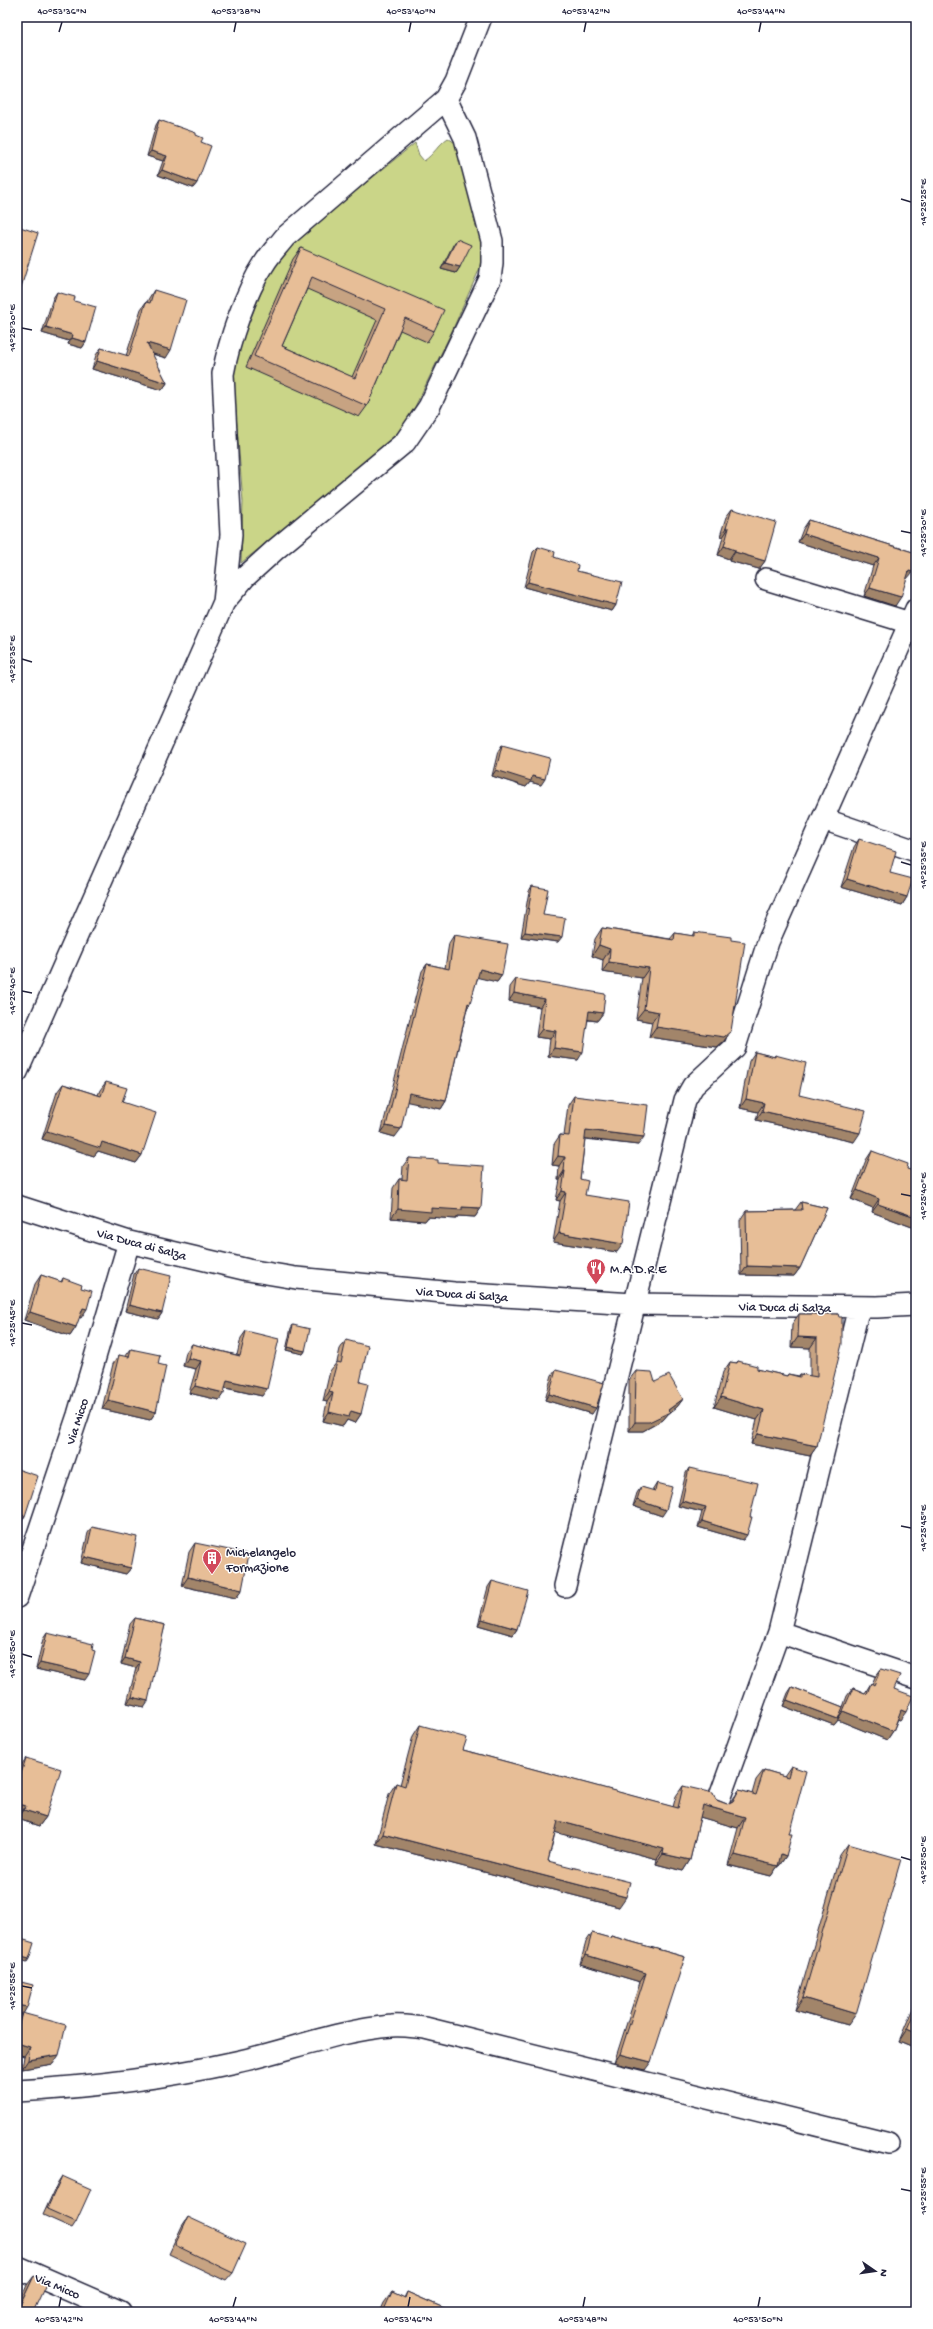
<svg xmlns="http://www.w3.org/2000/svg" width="933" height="2329" viewBox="0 0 933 2329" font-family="'Gochi Hand',sans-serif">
	<rect width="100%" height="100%" fill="#fff"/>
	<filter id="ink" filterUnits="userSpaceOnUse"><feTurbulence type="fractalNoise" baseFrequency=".025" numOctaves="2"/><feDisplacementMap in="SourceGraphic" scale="8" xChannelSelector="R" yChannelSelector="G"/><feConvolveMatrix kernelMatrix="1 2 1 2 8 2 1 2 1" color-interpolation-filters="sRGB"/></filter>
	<g filter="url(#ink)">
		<path fill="#cad588" stroke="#767c62" d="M448 138 458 145 482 245 480 268 451 333 408 421 390 441 336 487 241 563 243 502 233 377 236 354 272 266 288 246 415 143 419 155 424 161C434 154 439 144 448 138Z"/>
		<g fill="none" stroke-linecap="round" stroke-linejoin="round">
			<g stroke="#22223b" stroke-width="24">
				<path id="street" d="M766 579 910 623
					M224 602 245 577 276 549 405 442 429 407 490 279 492 263V241L465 138 446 99
					M823 819 916 851
					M17 1072 224 602 231 535 223 374C229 341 245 293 264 264 270 254 278 246 285 237L446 99 456 81 481 17
					M17 1206 129 1242 248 1270 296 1278 454 1293 634 1304 877 1307 916 1305
					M565 1586 685 1100 693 1086 735 1047 768 942 916 609
					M17 1597 78 1415 129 1242
					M779 1632 916 1678
					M718 1802 779 1632 859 1307
					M17 2091C90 2087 164 2078 236 2062 287 2051 339 2030 392 2026 402 2025 414 2027 425 2028L889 2143"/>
			</g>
			<g stroke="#22223b" stroke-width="25">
				<path id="secondary" d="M17 2267 120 2312"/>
			</g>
			<use href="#street" stroke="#fff" stroke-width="21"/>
			<use href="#secondary" stroke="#fff" stroke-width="22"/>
		</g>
		<path fill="#c7a382" stroke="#22223b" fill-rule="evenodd" d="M159 120 196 135 201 142 197 183 193 188 158 175 163 161 147 156 156 125Z
			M457 239 460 267 456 273 441 269 453 245Z
			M301 248 434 331 427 342 400 330 367 406 359 417 246 367 293 259ZM307 289 377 320 352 377 282 346Z
			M154 290 166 358 152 354 167 383 162 390 92 369 96 355 101 348 126 356 141 309 146 302H147L149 298Z
			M57 292 86 342 82 348 68 344 69 341 42 333 53 298Z
			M732 509 765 561 759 569 729 561V559L718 555 723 537 720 536 726 517Z
			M809 520 916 553 906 580 895 606 864 596 873 566 798 542 803 529Z
			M538 547 577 571 616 605 612 611 524 587 533 552Z
			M502 745 541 785 530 782 526 787 492 776 498 751Z
			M859 839 890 873 907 897 902 905 841 887 854 847Z
			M532 886 543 915 558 942 521 937 529 891Z
			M602 928 670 939 675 933 692 936 694 932 731 940V1031L724 1041 717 1047 649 1037 652 1022 636 1019 642 978 602 972 603 960 592 956 595 939Z
			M454 935 502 975 497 982 478 977 467 1009 446 1101 441 1109 407 1101 395 1137 381 1133 422 971 427 964 445 968 449 943Z
			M516 979 603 1013 597 1021 588 1020 578 1060 548 1056 550 1039 536 1037 540 1007 509 1001 510 987Z
			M755 1052 774 1057 775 1055 799 1095 854 1142 756 1120 758 1112 740 1108 749 1061Z
			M106 1082 122 1102 142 1155 136 1163 98 1151 94 1156 42 1139 57 1092 63 1084 98 1095 100 1090Z
			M574 1096 638 1145 585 1139 580 1179 585 1195 617 1252 553 1242 560 1201 556 1200 560 1180H558L559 1166 552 1165 554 1144 560 1135 564 1136 568 1105Z
			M872 1151 907 1169 916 1172V1221L912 1227 872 1212 873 1208 851 1199 866 1160Z
			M409 1158 438 1163 481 1208 475 1217 458 1216 456 1219 428 1217 425 1221 391 1218 393 1188 399 1179H402L403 1166Z
			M801 1202 827 1208 800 1268 794 1276 741 1275 740 1220 746 1211 795 1210Z
			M138 1268 162 1313 158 1319 125 1311 134 1274Z
			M41 1275 61 1282 63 1278 81 1288V1318L79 1317 76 1327 70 1336 24 1320 35 1284Z
			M799 1314H838L817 1446 810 1456 751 1444 757 1420 714 1407 723 1372 730 1362 736 1363 738 1361 757 1369 787 1376 788 1374 799 1376 800 1374 810 1376V1348L791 1347 792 1324Z
			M293 1325 305 1351 303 1354 286 1350 291 1328Z
			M246 1331 262 1396 225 1388 219 1400 189 1393 196 1369 183 1366 186 1352 192 1344 237 1355 241 1338Z
			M346 1340 360 1382 361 1414 355 1423 347 1420 343 1426 323 1421 327 1402 323 1401 330 1371 337 1362 340 1349Z
			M131 1349 158 1364 156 1412 150 1420 102 1409 113 1364 119 1355 125 1357Z
			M556 1370 592 1414 545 1400 552 1375Z
			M636 1371 683 1399 677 1407 668 1414 663 1420 643 1431H629V1380Z
			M689 1468 750 1517 743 1540 698 1527 702 1512 678 1506 686 1473Z
			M657 1483 662 1516 633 1506 637 1493 641 1487 652 1491Z
			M92 1527 131 1568 126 1574 81 1563 88 1533Z
			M195 1543 242 1590 236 1598 182 1586 189 1552Z
			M492 1581 517 1629 513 1635 478 1625 488 1587Z
			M135 1618 165 1625 144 1707 127 1703 136 1668 121 1664 130 1624Z
			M47 1633 85 1680 36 1669 43 1639Z
			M881 1669 894 1689 900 1720 898 1719 893 1731 887 1740 838 1720 834 1725 783 1706 788 1693 792 1687 843 1707 847 1696 853 1688 865 1693 871 1683 872 1684 875 1677Z
			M420 1725 463 1750 673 1807 676 1796 683 1786 727 1804 731 1802 739 1790 752 1794 756 1780 764 1770 784 1776 791 1766 789 1834 786 1856 779 1866H778L771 1876 728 1865 738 1828 700 1817 690 1860 683 1871 656 1864 657 1859 555 1832 548 1861 619 1907 376 1844 389 1794 396 1783 400 1785 413 1736Z
			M26 1758 46 1817 39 1826 18 1819 19 1815 17 1814V1775L20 1767Z
			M848 1844V2025L795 2010 840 1855Z
			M592 1933 609 1938 611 1936 685 1957 645 2070 614 2063 640 1982 580 1964 586 1942Z
			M17 1981 23 2014 53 2064 22 2069 24 2056 17 2054V2021L21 2015 17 2014Z
			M916 2001V2048L899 2041Z
			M62 2176 76 2222 72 2228 43 2215 58 2182Z
			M188 2217 233 2273 226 2281 169 2254 182 2226Z
			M34 2276 17 2312V2308L27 2285Z
			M392 2292 404 2298 407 2292 453 2312H380L384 2303Z"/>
		<path fill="#a2856a" stroke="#22223b" d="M151 151 167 156 163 161 147 156Z
			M162 170 197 183 193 188 158 175Z
			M445 263 460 267 456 273 441 269Z
			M46 327 73 335 69 341 42 333Z
			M72 338 86 342 82 348 68 344Z
			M147 343 171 350 166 358 141 350Z
			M97 361 167 383 162 390 92 369Z
			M726 528H729L723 537 720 536Z
			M804 534 879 558 873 566 798 542Z
			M724 546 735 550 729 559 718 555Z
			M735 552 765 561 759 569 729 561Z
			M909 571 913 572 906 580 903 579Z
			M528 582 616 605 612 611 524 587Z
			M870 588 901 597 895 606 864 596Z
			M496 770 532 776 545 779 541 785 530 782 526 787 492 776Z
			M847 879 907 897 902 905 841 887Z
			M525 932 562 937 558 942 521 937Z
			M599 945 610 949 603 960 592 956Z
			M609 962 649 968 642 978 602 972Z
			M480 969 502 975 497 982 475 977Z
			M514 993 545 999 540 1007 509 1001Z
			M468 1003 470 1004 465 1011Z
			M644 1009 659 1012 652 1022 636 1019Z
			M589 1011 603 1013 597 1021 584 1019Z
			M656 1027 731 1031 724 1041 717 1047 649 1037Z
			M542 1029 556 1031 550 1039 536 1037Z
			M554 1048 583 1052 578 1060 548 1056Z
			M409 1093 446 1101 441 1109 404 1101Z
			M746 1099 764 1103 758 1112 740 1108Z
			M762 1111 860 1133 854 1142 756 1120Z
			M386 1126 401 1129 395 1137 381 1133Z
			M586 1130 644 1137 638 1145 580 1138Z
			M47 1131 102 1142 142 1155 136 1163 98 1151 94 1156 42 1139Z
			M558 1156 565 1157 559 1166 552 1165Z
			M564 1171H565L560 1180H558Z
			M857 1190 879 1199 873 1208 851 1199Z
			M562 1191 566 1192 560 1201 556 1200Z
			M878 1204 916 1217V1221L912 1227 872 1212Z
			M462 1207 481 1208 475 1217 458 1216 456 1219 428 1217 425 1221 391 1218 398 1209Z
			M559 1233 623 1244 617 1252 553 1242Z
			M747 1266 800 1268 794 1276 741 1275Z
			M129 1305 162 1313 158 1319 125 1311Z
			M83 1308 87 1309 81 1318 76 1316Z
			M30 1312 76 1327 70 1336 24 1320Z
			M798 1337 817 1338 810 1348 791 1347Z
			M288 1347 305 1351 303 1354 286 1350Z
			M188 1358 201 1361 196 1369 183 1366Z
			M227 1380 267 1389 262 1396 222 1387Z
			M195 1386 224 1393 219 1400 189 1393Z
			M329 1392 333 1393 327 1402 323 1401Z
			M549 1394 596 1408 592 1414 545 1400Z
			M721 1397 764 1410 757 1420 714 1407Z
			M683 1399 677 1407 668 1414 663 1420 643 1431H629L635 1422 668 1410Z
			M108 1400 156 1412 150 1420 102 1409Z
			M351 1411 361 1414 355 1423 347 1420 343 1426 323 1421 329 1412Z
			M758 1434 817 1446 810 1456 751 1444Z
			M637 1500 666 1510 662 1516 633 1506Z
			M682 1501 706 1507 702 1512 678 1506Z
			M17 1513 25 1516 20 1524 17 1523Z
			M702 1521 747 1535 743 1540 698 1527Z
			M85 1557 131 1568 126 1574 81 1563Z
			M188 1577 242 1590 236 1598 182 1586Z
			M482 1619 517 1629 513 1635 478 1625Z
			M125 1658 140 1662 136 1668 121 1664Z
			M40 1663 89 1674 85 1680 36 1669Z
			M132 1697 148 1701 144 1707 127 1703Z
			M787 1700 838 1719 843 1711 893 1731 887 1740 838 1720 834 1725 783 1706Z
			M901 1710 906 1712 900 1720 895 1718Z
			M17 1804 26 1806 19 1815 17 1814Z
			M703 1805 745 1817 738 1828 696 1816Z
			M24 1810 46 1817 39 1826 18 1819Z
			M558 1821 664 1849 657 1859 550 1831Z
			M383 1834 626 1897 619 1907 376 1844Z
			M663 1854 690 1860 683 1871 656 1864Z
			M781 1854 786 1856 779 1866 774 1865Z
			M735 1855 778 1866 771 1876 728 1865Z
			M17 1955 29 1959 27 1962 17 1959Z
			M586 1955 646 1973 640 1982 580 1964Z
			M803 1998 856 2014 848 2025 795 2010Z
			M17 2005 27 2007 22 2016V2013L21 2015 17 2014Z
			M907 2029 916 2033V2048L899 2041Z
			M17 2043 30 2047 24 2056 17 2054Z
			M620 2054 651 2062 645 2070 614 2063Z
			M59 2055 53 2064 22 2069 28 2060Z"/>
		<path fill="#e7be97" stroke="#22223b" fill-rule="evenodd" d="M159 120 196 133V135L203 138 201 142 211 146 197 183 162 170 167 156 151 151Z
			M17 226 38 233 17 300Z
			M457 239 471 245 460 267 445 263Z
			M301 248 444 310 434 331 405 318 367 406 254 356ZM312 277 385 309 355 378 282 346Z
			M154 290 186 300 171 350 147 343 167 383 97 361 101 348 129 356 146 302 150 303Z
			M57 292 75 297 74 301 96 307 86 342 72 338 73 335 46 327Z
			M732 509 776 522 765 561 735 552V550L724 546 729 528H726Z
			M809 520 916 553V562L913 572 909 571 901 597 870 588 879 558 804 534Z
			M538 547 555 552 554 557 578 565 577 571 622 582 616 605 528 582Z
			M502 745 550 758 545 779 532 776 531 781 496 770Z
			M859 839 896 851 890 873 913 879 907 897 847 879Z
			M532 886 548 889 543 915 565 918 562 937 525 932Z
			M602 928 674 940 675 933 694 936V932L731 937V940L745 942 731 1031 724 1037 656 1027 659 1012 644 1009 649 968 609 962 610 949 599 945Z
			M454 935 508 944 502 975 480 969 470 1004 468 1003 446 1101 409 1093 401 1129 386 1126 427 964 449 969Z
			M516 979 605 994 603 1013 589 1011 583 1052 554 1048 556 1031 542 1029 545 999 514 993Z
			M755 1052 775 1057V1055L806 1063 799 1095 866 1111 860 1133 762 1111 764 1103 746 1099Z
			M106 1082 127 1088 122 1102 156 1113 142 1155 102 1142 100 1148 47 1131 63 1084 101 1096Z
			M574 1096 648 1105 644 1137 586 1130 580 1179 588 1181 585 1195 629 1202 623 1244 559 1233 566 1192 562 1191 565 1171H564L565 1157 558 1156 560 1135 569 1136Z
			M872 1151 908 1164 907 1169 916 1172V1217L878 1204 879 1199 857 1190Z
			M409 1158 438 1160V1163L484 1166 481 1208 462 1207V1210L431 1208V1212L398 1209 399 1179 407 1180Z
			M801 1202 827 1208 800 1268 747 1266 746 1211 802 1210Z
			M138 1268 171 1276 162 1313 129 1305Z
			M41 1275 62 1282 63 1278 82 1285 81 1288 92 1291 87 1309 83 1308 76 1327 30 1312Z
			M799 1314H838L839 1317H842V1344L817 1446 758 1434 764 1410 721 1397 730 1362 737 1363 738 1361 757 1366V1369L787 1376 788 1374 800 1377V1374L817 1377V1338L798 1337Z
			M293 1325 310 1329 305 1351 288 1347Z
			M246 1331 279 1339 267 1389 227 1380 224 1393 195 1386 201 1361 188 1358 192 1344 240 1356Z
			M346 1340 368 1346 360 1382 368 1384 361 1414 351 1411 349 1417 329 1412 333 1393 329 1392 337 1362 341 1363Z
			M131 1349 160 1355 158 1364 166 1366 156 1412 108 1400 119 1355 129 1357Z
			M556 1370 604 1383 596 1408 549 1394Z
			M636 1371 652 1372 655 1382 669 1375 683 1399 668 1410 670 1412 649 1422H635Z
			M689 1468 758 1483 750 1517H752L747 1535 702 1521 706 1507 682 1501Z
			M17 1469 38 1476 25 1516 17 1513Z
			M657 1483 672 1487 666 1510 637 1500 641 1487 655 1491Z
			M92 1527 137 1537 131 1568 85 1557Z
			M195 1543 249 1554 242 1590 188 1577Z
			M492 1581 528 1591 517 1629 482 1619Z
			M135 1618 165 1625 148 1701 132 1697 140 1662 125 1658Z
			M47 1633 93 1644 92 1650 95 1651 89 1674 40 1663Z
			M881 1669 900 1675 894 1689 913 1696 906 1712 901 1710 893 1731 843 1711 853 1688 867 1694 871 1683 874 1685Z
			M792 1687 843 1707 838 1719 787 1700Z
			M420 1725 467 1738 463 1750 678 1808 683 1786 713 1793 716 1800 727 1804 733 1801 739 1790 756 1795 764 1770 788 1777 791 1766 806 1771 789 1834H792L786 1856 781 1854 778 1866 735 1855 745 1817 703 1805 690 1860 663 1854 664 1849 558 1821 548 1861 630 1882 626 1897 383 1834 396 1783 405 1786Z
			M26 1758 61 1769 46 1817 24 1810 26 1806 17 1804V1786Z
			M848 1844 901 1859 856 2014 803 1998Z
			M592 1933 610 1938 611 1936 685 1957 651 2062 620 2054 646 1973 586 1955Z
			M18 1938 34 1943 29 1959 22 1957 23 1956 17 1954V1942Z
			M17 1954 23 1956 17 1979Z
			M17 1981 33 1985 27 2007 17 2005Z
			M916 2008V2033L907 2029Z
			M22 2013 66 2025 59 2055 28 2060 30 2047 17 2043V2031Z
			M62 2176 91 2189 76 2222 47 2209Z
			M188 2217 246 2244 233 2273 175 2245Z
			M34 2276 47 2282 33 2312H17Z
			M392 2292 405 2298 407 2292 453 2312H383Z
			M350 2309 359 2312H349Z"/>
	</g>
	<path fill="none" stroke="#22223b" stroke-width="1.5" d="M59 32 62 22M234 32 236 22M409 32 411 22M584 32 586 22M759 32 761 22M901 199 911 202M22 328 32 330M901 531 911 533M22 659 32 662M901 862 911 865M22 991 32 993M901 1194 911 1196M22 1323 32 1325M901 1526 911 1528M22 1654 32 1657M901 1857 911 1860M22 1986 32 1988M901 2189 911 2191M59 2307 61 2297M233 2307 236 2297M408 2307 410 2297M583 2307 585 2297M758 2307 760 2297"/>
	<defs>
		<g id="restaurant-pin" transform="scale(1)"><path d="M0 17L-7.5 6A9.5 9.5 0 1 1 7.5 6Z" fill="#d1495b" stroke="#fff"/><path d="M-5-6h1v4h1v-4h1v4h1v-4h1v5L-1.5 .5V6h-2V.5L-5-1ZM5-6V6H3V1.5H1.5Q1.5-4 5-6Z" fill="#fff"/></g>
		<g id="building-pin" transform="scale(1)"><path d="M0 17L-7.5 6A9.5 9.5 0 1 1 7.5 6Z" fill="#d1495b" stroke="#fff"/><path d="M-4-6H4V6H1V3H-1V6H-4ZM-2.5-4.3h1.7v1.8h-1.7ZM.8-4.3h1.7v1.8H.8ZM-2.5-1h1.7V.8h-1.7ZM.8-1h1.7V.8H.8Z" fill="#fff"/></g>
	</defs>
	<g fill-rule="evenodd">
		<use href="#restaurant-pin" x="596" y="1268"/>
		<use href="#building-pin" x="212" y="1558"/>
	</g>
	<g text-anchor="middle" stroke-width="3" stroke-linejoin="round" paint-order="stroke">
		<g font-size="13" fill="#22223b" stroke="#fff">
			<text transform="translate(142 1243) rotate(15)" y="5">Via Duca di Salza</text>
			<text transform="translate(462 1293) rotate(4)" y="5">Via Duca di Salza</text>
			<text transform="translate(785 1306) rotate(1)" y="5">Via Duca di Salza</text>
			<text transform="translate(76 1421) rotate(-72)" y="5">Via Micco</text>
			<text transform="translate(58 2285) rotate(23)" y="5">Via Micco</text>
		</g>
		<g font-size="13" fill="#22223b" stroke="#fff" text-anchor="start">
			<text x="610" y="1273">M.A.D.R.E</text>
			<text x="226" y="1556">Michelangelo<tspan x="226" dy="15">Formazione</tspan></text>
		</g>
	</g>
	<rect width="933" height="2329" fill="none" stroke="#fff" stroke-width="44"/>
	<g transform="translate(875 2271) rotate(103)" stroke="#ffffff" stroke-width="3" paint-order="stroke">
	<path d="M0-3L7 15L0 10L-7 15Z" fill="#22223b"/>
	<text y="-6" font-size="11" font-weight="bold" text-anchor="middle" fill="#22223b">N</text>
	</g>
	<rect x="22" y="22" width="889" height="2285" fill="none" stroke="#22223b" stroke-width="1.5"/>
	<g font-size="10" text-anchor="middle" fill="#22223b">
		<text x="62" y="14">40°53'36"N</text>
		<text x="236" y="14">40°53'38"N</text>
		<text x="411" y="14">40°53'40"N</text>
		<text x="586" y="14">40°53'42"N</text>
		<text x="761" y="14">40°53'44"N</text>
		<text transform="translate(922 202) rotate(-90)" y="4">14°25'25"E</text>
		<text transform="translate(11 328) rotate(-90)" y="4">14°25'30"E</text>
		<text transform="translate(922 533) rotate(-90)" y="4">14°25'30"E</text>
		<text transform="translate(11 659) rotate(-90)" y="4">14°25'35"E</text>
		<text transform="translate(922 865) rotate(-90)" y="4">14°25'35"E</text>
		<text transform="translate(11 991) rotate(-90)" y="4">14°25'40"E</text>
		<text transform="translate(922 1196) rotate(-90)" y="4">14°25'40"E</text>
		<text transform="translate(11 1323) rotate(-90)" y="4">14°25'45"E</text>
		<text transform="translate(922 1528) rotate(-90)" y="4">14°25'45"E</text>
		<text transform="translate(11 1654) rotate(-90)" y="4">14°25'50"E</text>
		<text transform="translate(922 1860) rotate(-90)" y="4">14°25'50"E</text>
		<text transform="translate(11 1986) rotate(-90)" y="4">14°25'55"E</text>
		<text transform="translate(922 2191) rotate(-90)" y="4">14°25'55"E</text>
		<text x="59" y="2322">40°53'42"N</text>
		<text x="233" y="2322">40°53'44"N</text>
		<text x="408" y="2322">40°53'46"N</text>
		<text x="583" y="2322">40°53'48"N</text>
		<text x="758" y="2322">40°53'50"N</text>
	</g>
</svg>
